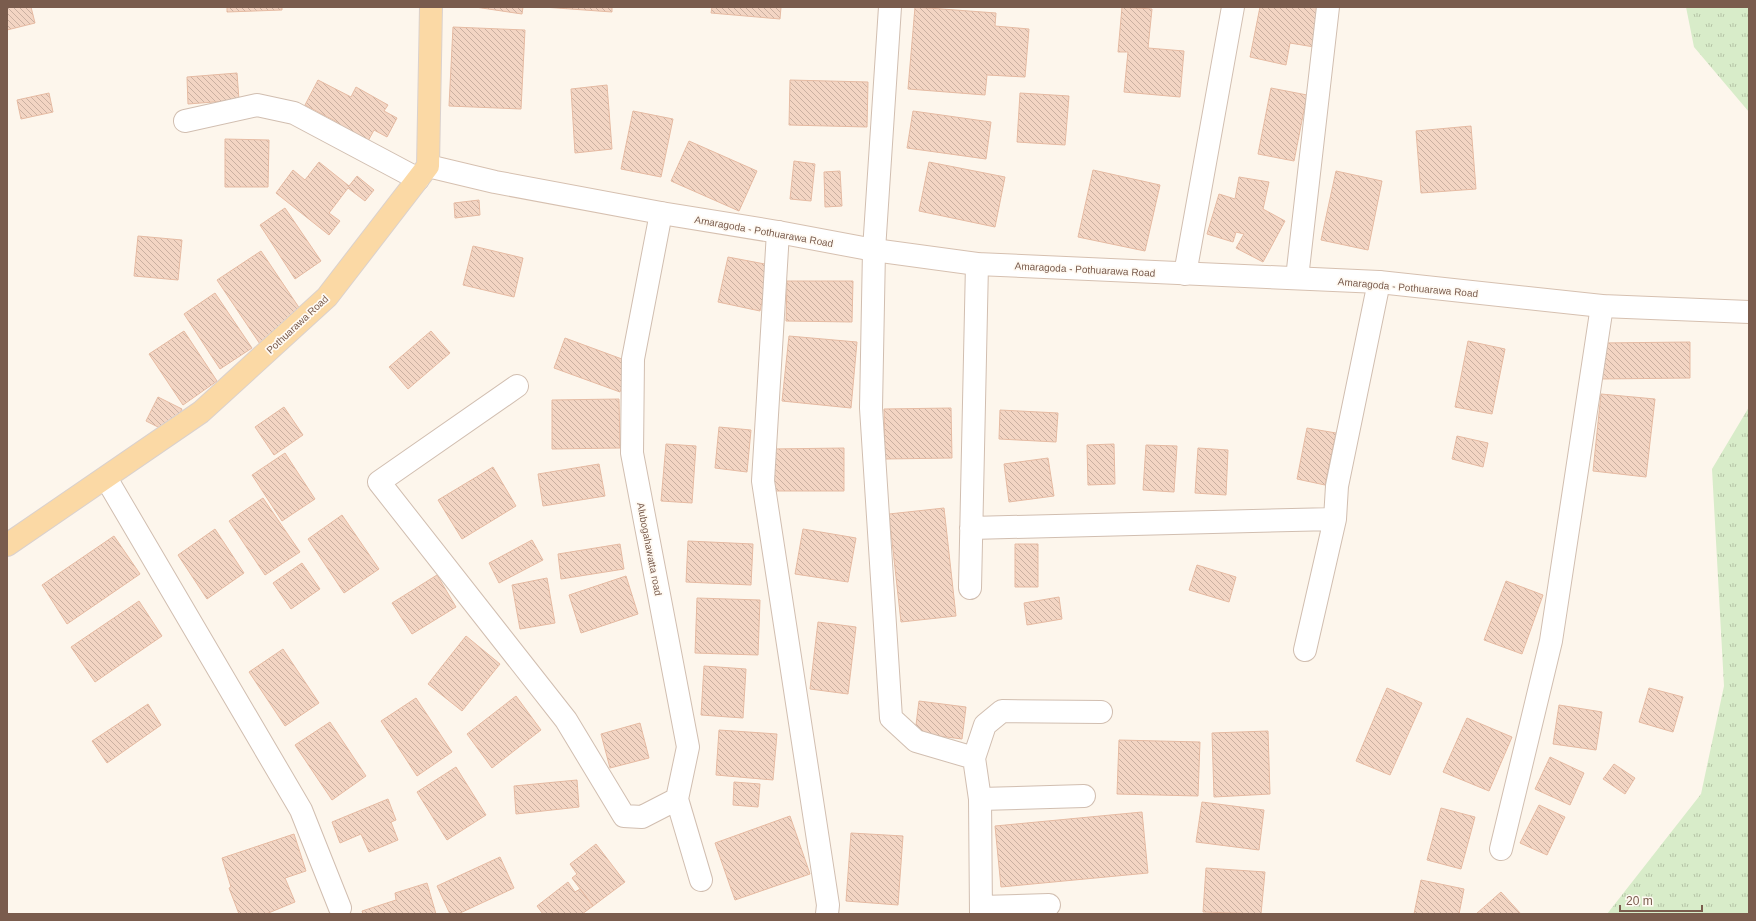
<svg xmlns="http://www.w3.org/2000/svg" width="1756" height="921" viewBox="0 0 1756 921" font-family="Arial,sans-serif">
	<defs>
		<pattern id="grass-tufts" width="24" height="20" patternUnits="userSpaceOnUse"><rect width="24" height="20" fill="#d8ecc9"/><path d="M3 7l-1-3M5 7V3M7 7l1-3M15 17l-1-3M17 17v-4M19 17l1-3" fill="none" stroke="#b4c2a5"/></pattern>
		<pattern id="building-back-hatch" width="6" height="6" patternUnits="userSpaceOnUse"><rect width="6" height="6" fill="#f3d5c3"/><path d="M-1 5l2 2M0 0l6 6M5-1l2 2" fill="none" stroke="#cab0a1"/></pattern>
	</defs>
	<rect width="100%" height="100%" fill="#fdf6ec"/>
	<path fill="url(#grass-tufts)" d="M1686 7H1749V112L1694 47Z
		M1749 407V914H1607L1701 794 1724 686 1712 469Z"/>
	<path fill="url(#building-back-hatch)" stroke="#e6bba3" d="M7 7H31L35 23 7 30Z
		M227 7H282V10L227 12Z
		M475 7H523L522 14Z
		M543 7H612V12Z
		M712 7H781L780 19 711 13Z
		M915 7 996 13 995 26 1029 29 1025 77 987 75 985 95 908 89Z
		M1122 7 1152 9 1148 48 1184 51 1180 97 1124 92 1128 52H1118Z
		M1260 7H1320L1314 47 1290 43 1286 65 1250 57Z
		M453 27 525 30 521 109 449 106Z
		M237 73 239 100 188 104 187 77Z
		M318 80 351 97 356 87 388 105 384 111 397 118 387 137 374 130 367 143 335 126 337 122 305 105Z
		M790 80 868 82 867 127 789 125Z
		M607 85 612 149 575 153 571 89Z
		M1271 88 1307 95 1294 161 1258 154Z
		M49 93 53 112 21 119 17 100Z
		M1020 93 1069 96 1065 145 1017 142Z
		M633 111 673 119 661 177 621 169Z
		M913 111 991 122 986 159 907 148Z
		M1471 126 1476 189 1421 193 1416 131Z
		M225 139 269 140 268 187H225Z
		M689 141 757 171 739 211 671 181Z
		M794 161 815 164 811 201 790 199Z
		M319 162 349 186 357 176 374 190 365 201 348 188 329 213 340 221 329 235 276 193 293 170 305 180Z
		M929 162 1005 177 995 227 919 211Z
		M1093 170 1160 185 1145 251 1078 237Z
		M840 171 842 206 825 207 824 172Z
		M1336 171 1382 181 1368 250 1321 240Z
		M1239 177 1269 182 1263 209 1285 221 1263 262 1236 248 1244 234 1236 232 1233 242 1207 234 1219 194 1235 199Z
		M479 200 480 215 455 218 454 203Z
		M285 208 321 261 295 279 260 225Z
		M138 236 182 240 178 280 134 276Z
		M473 246 523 258 514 297 463 285Z
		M261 251 304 315 260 344 217 280Z
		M728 257 770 265 760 311 718 302Z
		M787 281H853L852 322 786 321Z
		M215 293 252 348 220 369 184 314Z
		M184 331 217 381 183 405 149 354Z
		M431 331 450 353 408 389 389 367Z
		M789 336 857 342 851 408 782 401Z
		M565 338 630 362 620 392 554 368Z
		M1468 341 1505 349 1492 414 1455 407Z
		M1690 342V378L1600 379V343Z
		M1601 394 1655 399 1646 477 1593 471Z
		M158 397 182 409 170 433 146 421Z
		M619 399 620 448 552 449V400Z
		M284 407 303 435 274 455 255 427Z
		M951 408 952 458 885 459 884 409Z
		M1000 410 1058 413 1056 442 999 439Z
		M719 427 751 430 747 472 715 468Z
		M1307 428 1336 433 1325 485 1297 479Z
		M1457 436 1488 443 1483 467 1452 459Z
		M666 444 696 446 692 503 661 501Z
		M1114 444 1115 484 1088 485 1087 445Z
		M1146 445 1177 446 1174 492 1143 490Z
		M844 448V491H771V449Z
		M1198 448 1228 450 1226 495 1195 493Z
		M285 453 315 499 282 521 252 475Z
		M1048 458 1054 496 1009 502 1004 464Z
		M599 464 605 496 543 506 538 474Z
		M493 467 516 506 462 539 438 500Z
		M263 498 300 552 265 575 229 521Z
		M944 508 956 616 901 622 889 514Z
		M342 515 379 569 344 593 308 539Z
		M215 529 244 573 207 599 178 555Z
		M803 529 856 538 848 582 795 574Z
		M114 536 140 574 67 624 42 585Z
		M532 540 543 560 499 583 489 563Z
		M688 541 753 544 751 585 686 582Z
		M620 544 624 569 561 579 558 554Z
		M1015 544H1038V587H1015Z
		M302 563 320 589 291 609 273 583Z
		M1197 565 1236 577 1229 602 1189 590Z
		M437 575 456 607 412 634 392 603Z
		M626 576 638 614 581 633 569 595Z
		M547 578 555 623 520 629 512 585Z
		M1506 581 1543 595 1522 654 1484 640Z
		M1059 597 1062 619 1027 625 1024 603Z
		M697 598 760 600 758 655 695 653Z
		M139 601 162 636 95 682 71 647Z
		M818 622 856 627 848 694 810 689Z
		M466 636 500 664 462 711 428 684Z
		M283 649 319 703 285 726 249 672Z
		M704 666 746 669 743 718 701 715Z
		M1387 688 1422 703 1390 775 1356 761Z
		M1649 688 1683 697 1673 732 1639 722Z
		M516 696 541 730 492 768 467 734Z
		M416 698 452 752 417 776 381 721Z
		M919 701 966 707 962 739 915 733Z
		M148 704 161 725 107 763 92 741Z
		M1559 705 1602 712 1596 750 1553 744Z
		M1467 718 1512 737 1489 791 1443 772Z
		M330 722 366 776 332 800 295 745Z
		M640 723 649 758 610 768 601 734Z
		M719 730 777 734 773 780 716 775Z
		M1268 731 1270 794 1214 797 1212 733Z
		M1119 740 1200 742 1198 796 1117 794Z
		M1550 757 1584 773 1570 805 1535 789Z
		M1614 764 1635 778 1625 794 1603 779Z
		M456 767 486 815 447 840 417 792Z
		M577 780 579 807 516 814 514 786Z
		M734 782 760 784 758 807 733 805Z
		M388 799 396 820 391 822 398 840 369 852 361 834 340 843 332 822Z
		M1202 802 1264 810 1259 850 1196 842Z
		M1539 805 1565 817 1547 855 1520 843Z
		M1441 808 1475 817 1461 869 1427 860Z
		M1142 812 1148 873 1001 887 995 826Z
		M790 816 810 874 735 900 715 843Z
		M851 833 903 836 898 905 846 901Z
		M294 834 306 871 285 878 295 902 266 914H239L229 888 231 887 222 858Z
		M596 844 625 882 593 906 572 878 577 874 570 864Z
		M500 857 514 888 458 914H450L437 886Z
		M1206 868 1265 872 1261 914 1203 912Z
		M1421 880 1464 889 1459 914H1414Z
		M568 882 575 892 580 889 593 906 582 914H543L537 906Z
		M427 883 436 914H363L362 911 396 900 395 893Z
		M1501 892 1521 914H1476Z"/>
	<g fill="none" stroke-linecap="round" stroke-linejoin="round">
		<g stroke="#d1beb0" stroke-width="24">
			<path id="street" d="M890 7 874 250 871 408 891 718 916 741 974 758 980 799 981 914
				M185 121 257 105 294 113 418 179
				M661 213 633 359 632 453 688 747 677 799 701 880
				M778 232 763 481 828 905 827 914
				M1185 274 1233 7
				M1297 278 1328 7
				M517 386 379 482 566 720 624 816 642 817 677 799
				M106 478 301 810 340 908
				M971 528 1335 519 1337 486 1379 282
				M970 588 977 264
				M1305 650 1335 519
				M974 758 985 725 1002 711 1101 712
				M980 799 1084 796
				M1501 849 1551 641 1602 306
				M981 907 1049 905"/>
		</g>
		<g stroke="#d6c0b0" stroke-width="24">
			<path id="secondary" d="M428 166 495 182 661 213 778 232 874 250 977 264 1379 282 1602 306 1749 312"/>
		</g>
		<g stroke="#dad1cd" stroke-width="24">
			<path id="primary" d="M7 545 201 412 327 297 428 166 431 7"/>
		</g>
		<use href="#street" stroke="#fff" stroke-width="22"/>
		<use href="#secondary" stroke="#fff" stroke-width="22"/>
		<use href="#primary" stroke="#fbd9a5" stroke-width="22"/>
	</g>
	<g text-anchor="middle" stroke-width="3.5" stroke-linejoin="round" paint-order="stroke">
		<g font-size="10" fill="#7a5c4d" stroke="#fffaf3">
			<text transform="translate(764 231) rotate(10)" y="4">Amaragoda - Pothuarawa Road</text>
			<text transform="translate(1085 269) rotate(3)" y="4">Amaragoda - Pothuarawa Road</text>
			<text transform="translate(1408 287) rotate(5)" y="4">Amaragoda - Pothuarawa Road</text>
			<text transform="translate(297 324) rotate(-43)" y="4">Pothuarawa Road</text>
			<text transform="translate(650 549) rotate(79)" y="4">Alubogahawatta road</text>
		</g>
	</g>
	<rect width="1756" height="921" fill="none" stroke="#7a5c4d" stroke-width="16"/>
	<path d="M1620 905v6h82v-6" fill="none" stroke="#7a5c4d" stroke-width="2"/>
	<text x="1626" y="905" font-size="12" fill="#7a5c4d" stroke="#fffaf3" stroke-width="3" paint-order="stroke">20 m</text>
</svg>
